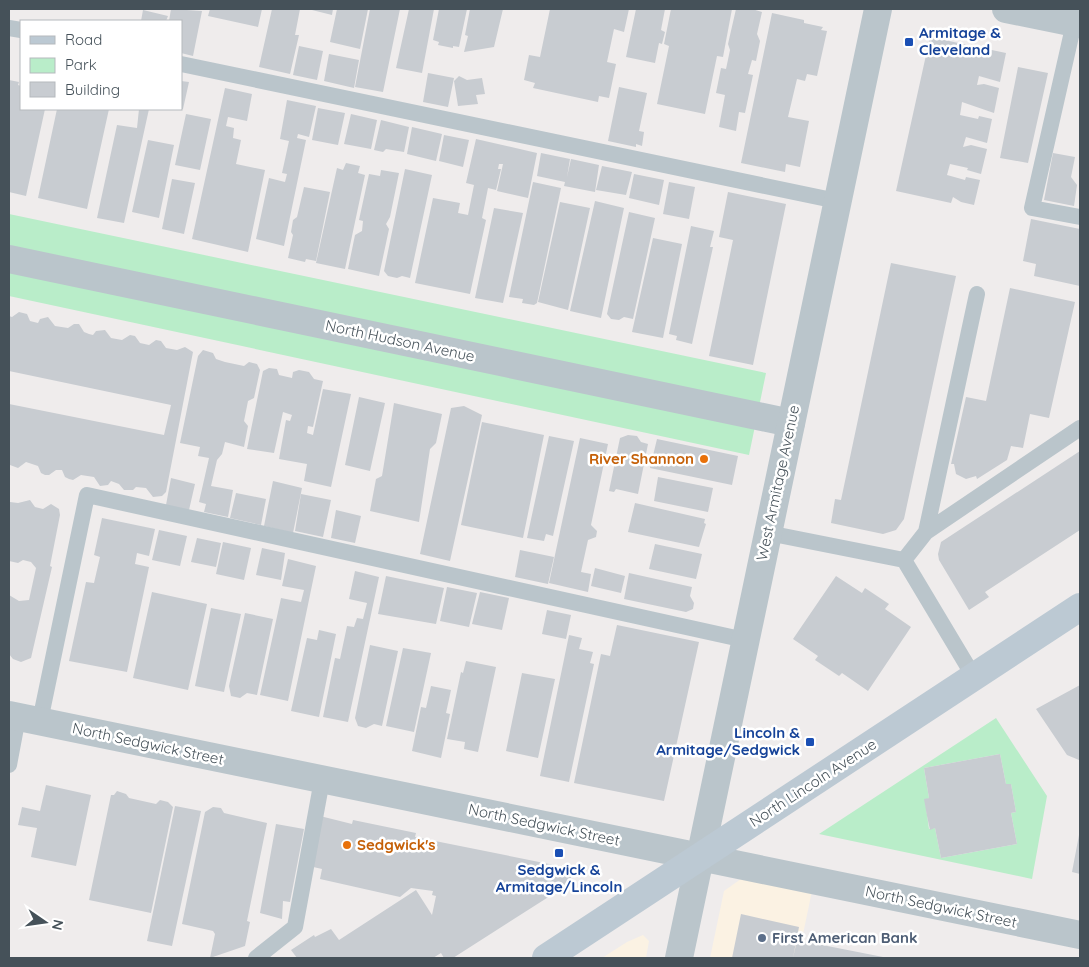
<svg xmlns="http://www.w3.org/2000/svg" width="1089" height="967" viewBox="0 0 1089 967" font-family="Quicksand,sans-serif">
	<rect width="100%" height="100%" fill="#efecec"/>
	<path fill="#fbf2e3" d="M745 876 812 891 798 958H710L724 891Z
		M643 935 649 941 646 958H602L627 942Z"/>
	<path fill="#b9edc9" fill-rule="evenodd" d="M9 214 766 373 749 455 9 296Z
		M996 718 1047 796 1032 879 819 834ZM1000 754 1006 784H1011L1016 812 1011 813 1017 844 941 858 935 828 929 829 925 800 929 798 924 768Z"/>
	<path fill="#c8ccd1" d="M171 9 202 11 193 56 181 53V21H169Z
		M210 9H262L258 27 208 16Z
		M272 9H300L295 35H299L290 74 259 67Z
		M308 9H333L332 15Z
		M337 9H368L360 49 330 42Z
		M370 9H400L383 92 355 87Z
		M409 9H434L422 73 396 68Z
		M439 9H467L459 47 453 46V48L438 45 439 42 433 40Z
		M470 9H503L494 47 464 52 468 36 465 35Z
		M550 9H629L624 32 614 29 607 62 616 64 609 98 599 96 598 102 533 88 535 83 524 80 529 55 540 57Z
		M636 9H665L661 30 665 32 662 44 659 43 655 63 626 57Z
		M671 9H732L723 57 717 56 705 114 657 104 669 46 664 44Z
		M736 9H752L762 12 757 34 760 41 756 61 752 60 748 74 753 75 745 113 739 112 736 131 719 127 725 95 716 93 721 68 726 69 730 50 728 44Z
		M143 10 168 16 166 21H141Z
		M772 13 804 20V23L823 27 821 30 827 31 817 76 807 74 805 81 797 79 788 117 809 121 800 167 786 164 785 172 741 163Z
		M930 37 1006 53 1000 82 979 76 977 85 984 84 999 88 994 113 962 102 961 109 960 115 978 119 979 116 992 119 987 143 966 137 963 147 971 145 987 149 981 174 967 170 968 168 950 164 947 175 965 180 966 177 980 180 974 205 961 202 953 197 951 203 896 191Z
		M299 46 323 51 317 80 293 75Z
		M329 54 359 60 354 88 324 81Z
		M1018 67 1048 73 1028 163 1000 158Z
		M428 73 454 78 448 107 423 102Z
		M459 76 467 80 482 78 485 94 476 95 478 104 458 106 454 81Z
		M9 80 19 82 18 85 21 86V109H45L26 196 9 192Z
		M181 81 189 82 183 109H181Z
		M619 87 647 93 639 131 644 132 642 146 636 144V147L608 141Z
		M225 88 252 94 247 121 228 117 226 126 234 128 233 138 241 140 236 164 265 170 248 252 192 239Z
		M287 100 316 106 309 137 298 134 297 138 306 140 284 246 256 239 269 178 285 182 287 174 282 173 289 141 280 139Z
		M318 108 345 113 338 145 312 140Z
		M57 109H109L87 209 38 198Z
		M139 109H149L124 223 97 218 117 125 137 128Z
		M186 114 211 119 200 170 175 165Z
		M351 114 377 120 371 149 344 144Z
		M381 120 409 127 404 152 386 149 383 152 374 150Z
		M412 127 442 134 436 161 407 154Z
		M444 135 469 140 463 167 439 161Z
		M476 139 537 153 528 198 497 191 503 164H499L498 169H501L496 190 488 188 482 218 486 220 470 294 415 283 433 198 460 203 458 213 468 215 474 185 466 183Z
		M148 140 174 145 159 218 132 212Z
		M541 153 570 159 567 177 571 159 599 165 595 192 564 186 565 182 537 176Z
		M1053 153 1075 157 1071 177 1077 185 1074 206 1044 200Z
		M346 163 360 166 358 173 365 175 345 269 316 263 337 168 343 170Z
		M602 166 632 172 626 195 596 190Z
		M405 169 432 175 410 278 402 276 397 278 388 276 384 271Z
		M381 170 399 173 390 217 386 224 389 229 379 276 348 269 355 235 362 231 363 221 359 220 369 174 380 176Z
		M634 174 664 180 659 205 629 198Z
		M172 179 195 183 184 234 162 229Z
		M533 182 561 188 537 303 534 305 522 303 523 299 509 297Z
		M669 182 695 187 689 219 663 214Z
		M304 187 330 192 316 261 306 259 305 262 288 258 293 235 291 232 293 220 297 217Z
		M728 192 786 204 753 365 709 356 733 240 719 237Z
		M595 201 624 208 601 318 570 311Z
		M560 202 590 208 568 310 538 302Z
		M494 208 523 213 503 303 475 298Z
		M629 212 655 218 633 319 624 317 619 320 611 319 607 314Z
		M1031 219 1080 229V286L1034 276 1036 264 1023 261Z
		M691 226 714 231 710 247H713L692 344 676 340 677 336 669 334Z
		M653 238 682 244 663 338 632 332Z
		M891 263 956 276 904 519 896 530 883 534 831 523 835 499 841 500Z
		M1010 288 1075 302 1049 418 1030 414 1023 448 1011 446 1007 460 977 479 976 476 966 479 956 474 954 464H951L966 397 986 401Z
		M19 312 27 314 30 321 38 323 40 319 48 317 55 326 68 328 74 324H79L84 332 89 334 93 335 96 331 105 330 111 338 122 340 130 335 135 336 140 343 149 345 156 340 161 341 166 348 177 350 185 347 193 352 166 492 162 496 153 497 146 488 136 487 133 490H124L119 484 111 481 108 485 100 486 94 477 81 475 73 480 69 479 65 477 62 470H56L49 475H45L41 473 38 466 26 462 18 468 10 465 9 404 164 435 171 405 9 371V316L12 317Z
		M203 350 213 353 216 359 225 362 244 366 249 362 257 364 260 370 254 398 248 401 244 421 248 426 244 447 225 442 222 454 217 460 211 486 233 490 228 517 204 512 206 504 199 502 209 458 198 456 200 447 180 443 198 356Z
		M269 368 277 369 279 375 292 378 293 372 299 370 309 372 314 379 323 381 313 427 308 426 307 433 313 435 323 389 351 394 331 487 304 481 307 464 279 459 286 420 290 421 292 415 283 412 274 453 247 449 263 371Z
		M359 397 385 403 370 471 345 465Z
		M394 403 442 414 436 443 430 449 419 522 370 511 376 479 382 476Z
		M464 406 482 415 450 561 420 554 451 408Z
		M482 422 544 435 523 538 461 525Z
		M628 435 637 436 641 442 648 444 638 494 616 489 614 492 609 491 620 438Z
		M549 436 574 441 553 536 546 534 544 541 527 538Z
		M580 438 608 444 591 525 597 531 596 537 588 540 581 572 591 574 588 592 549 583Z
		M657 439 738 456 732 485 650 468Z
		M1080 451V530L985 592 989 597 969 610 939 560 938 554 941 542Z
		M658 477 713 488 708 512 654 501Z
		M171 478 195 484 189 510 166 505Z
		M273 481 302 488 293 533 264 526Z
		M236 493 266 499 261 525 230 518Z
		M301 494 331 500 323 537 295 531Z
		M9 498 10 502 18 503 30 500 35 507 43 509 51 504 59 509 60 515 50 566 52 567 31 658 21 662 13 659 9 654V595L19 601 29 600 36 568 31 562 23 560 18 563 9 561Z
		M635 503 705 519 704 523 706 524 699 547 628 532Z
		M336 510 361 516 355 543 331 538Z
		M102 518 155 529 149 556 137 553 135 564 149 567 127 672 69 661 86 582 94 583 100 557 94 555Z
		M159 530 187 536 180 566 152 560Z
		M197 538 221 543 216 567 191 562Z
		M223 542 251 548 244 580 216 574Z
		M655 544 702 554 696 579 649 569Z
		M262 548 285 553 281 580 256 575Z
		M520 550 554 557 548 584 515 577Z
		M288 559 316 566 288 701 260 695 281 598 301 602 304 590 282 586Z
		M595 568 625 576 621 593 591 586Z
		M355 571 379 577 348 722 323 717 335 658 340 659 347 626 354 627 357 618 363 619 367 603 349 599Z
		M629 573 692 587 690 596 694 603 693 609 686 612 624 599Z
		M386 576 444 588 436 624 378 614Z
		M836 576 862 593 865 588 889 604 885 609 911 627 868 691 842 673 839 676 815 660 818 656 793 639Z
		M447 587 477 593 469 627 440 621Z
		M152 592 207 604 188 690 133 678Z
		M480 592 509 598 502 630 472 624Z
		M211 608 241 614 224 692 195 686Z
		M547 610 571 615 566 639 542 634Z
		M245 613 273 619 257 695 247 693 240 698 231 696 229 686Z
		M617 625 699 642 664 801 574 783 601 654 610 656Z
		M319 630 336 634 319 717 291 711 307 638 317 640Z
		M569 635 582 638 579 649 593 652 590 663 594 664 569 782 540 776Z
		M370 645 398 651 382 726 374 724 366 728 358 726 355 718Z
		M403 648 431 653 414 732 386 726Z
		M466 661 496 667 478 752 464 749 465 742 447 739 461 672 463 673Z
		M522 673 555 679 538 758 506 751Z
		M1080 685V760H1079L1067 755 1036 709Z
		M431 686 451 690 446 713 450 714 441 758 412 751 421 707 426 708Z
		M1000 754 1006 784H1011L1016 812 1011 813 1017 844 941 858 935 828 930 830 927 816 924 799 929 798 924 768Z
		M46 785 91 795 76 866 31 857 37 828 18 825 22 807 40 811Z
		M117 791 126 794 129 798 156 804 160 800 168 802 173 807 151 913 89 900 111 795H114Z
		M175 806 201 811 172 946 147 941Z
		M213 807 221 808 224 813 267 823 247 921 250 922 245 946 210 958 215 934 213 931 182 924 205 812Z
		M320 816 352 824 353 820 416 833 415 837 569 868 572 882 453 958H444L441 953 433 958H297L291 950 314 935 315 937 331 929 339 940 416 890 432 915 436 896 432 895 433 891 411 888 400 897 320 879 322 869 309 866Z
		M276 824 304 829 290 902 283 901 282 919 260 913Z
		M1079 835H1080V874L1072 872Z
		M741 914 799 927 793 958H732Z
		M797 940 883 957V958H793Z"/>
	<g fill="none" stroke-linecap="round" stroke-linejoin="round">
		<path stroke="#bac5cb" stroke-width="16" d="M1074 23 1032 208 1080 217
			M9 28 21 30
			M181 64 837 201
			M926 532 977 294
			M768 533 904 560 974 677
			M904 560 926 532 1080 428
			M40 721 87 495 745 640
			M9 765 18 717
			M256 958 295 927 322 780"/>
		<path stroke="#bac5cb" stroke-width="28" d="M1006 9 1080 24
			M9 259 791 423"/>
		<path stroke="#bac5cb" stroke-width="28" d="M9 715 1080 935
			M679 958 878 9"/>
		<path stroke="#bcc9d3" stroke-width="28" d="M546 958 1080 607"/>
	</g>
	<g fill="#1a4fb4" stroke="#fff" stroke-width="2">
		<rect x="904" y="37" width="10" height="10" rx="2.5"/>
		<rect x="805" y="737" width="10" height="10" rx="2.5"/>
		<rect x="554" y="848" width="10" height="10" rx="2.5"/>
	</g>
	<g fill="#e8710a" stroke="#fff" stroke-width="2">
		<circle cx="704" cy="459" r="5"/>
		<circle cx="347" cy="845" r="5"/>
	</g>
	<circle fill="#5c6f8a" stroke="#fff" stroke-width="2" cx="762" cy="938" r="5"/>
	<g text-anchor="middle" stroke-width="5" stroke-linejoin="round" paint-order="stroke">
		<g font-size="15" font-weight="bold" fill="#164399" stroke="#fff" text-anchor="start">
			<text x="919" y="38">Armitage &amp;<tspan x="919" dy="17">Cleveland</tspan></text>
			<text x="800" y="738" text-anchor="end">Lincoln &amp;<tspan x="800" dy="17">Armitage/Sedgwick</tspan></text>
			<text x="559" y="875" text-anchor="middle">Sedgwick &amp;<tspan x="559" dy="17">Armitage/Lincoln</tspan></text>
		</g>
		<g font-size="15" fill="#455159" stroke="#fff">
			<text transform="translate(400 341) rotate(12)" y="5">North Hudson Avenue</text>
			<text transform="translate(778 483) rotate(-78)" y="5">West Armitage Avenue</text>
			<text transform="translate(148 744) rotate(12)" y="5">North Sedgwick Street</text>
			<text transform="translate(813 783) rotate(-33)" y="5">North Lincoln Avenue</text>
			<text transform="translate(544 825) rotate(12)" y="5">North Sedgwick Street</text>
			<text transform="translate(941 907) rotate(12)" y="5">North Sedgwick Street</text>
		</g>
		<g font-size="15" font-weight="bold" fill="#c56008" stroke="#fff" text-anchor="end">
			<text x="694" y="464">River Shannon</text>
			<text x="357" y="850" text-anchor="start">Sedgwick's</text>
		</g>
		<g font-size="15" font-weight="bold" fill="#4e5e75" stroke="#fff" text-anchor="start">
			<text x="772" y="943">First American Bank</text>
		</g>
	</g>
	<rect width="1089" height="967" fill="none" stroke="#455159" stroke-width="20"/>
	<rect x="20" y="20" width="162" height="90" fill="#ffffff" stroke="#b5b9bd"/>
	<rect x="30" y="36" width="25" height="8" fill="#bcc9d3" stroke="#b5b9bd"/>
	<text x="65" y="45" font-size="15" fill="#455159">Road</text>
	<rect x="30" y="58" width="25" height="15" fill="#b9edc9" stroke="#b5b9bd"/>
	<text x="65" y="70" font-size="15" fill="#455159">Park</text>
	<rect x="30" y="82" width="25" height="15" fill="#c8ccd1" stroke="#b5b9bd"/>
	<text x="65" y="95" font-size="15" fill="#455159">Building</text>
	<g transform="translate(45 922) rotate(103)" stroke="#ffffff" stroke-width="4" paint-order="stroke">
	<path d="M0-4L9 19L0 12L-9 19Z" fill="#455159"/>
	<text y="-8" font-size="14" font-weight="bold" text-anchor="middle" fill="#455159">N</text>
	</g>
</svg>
